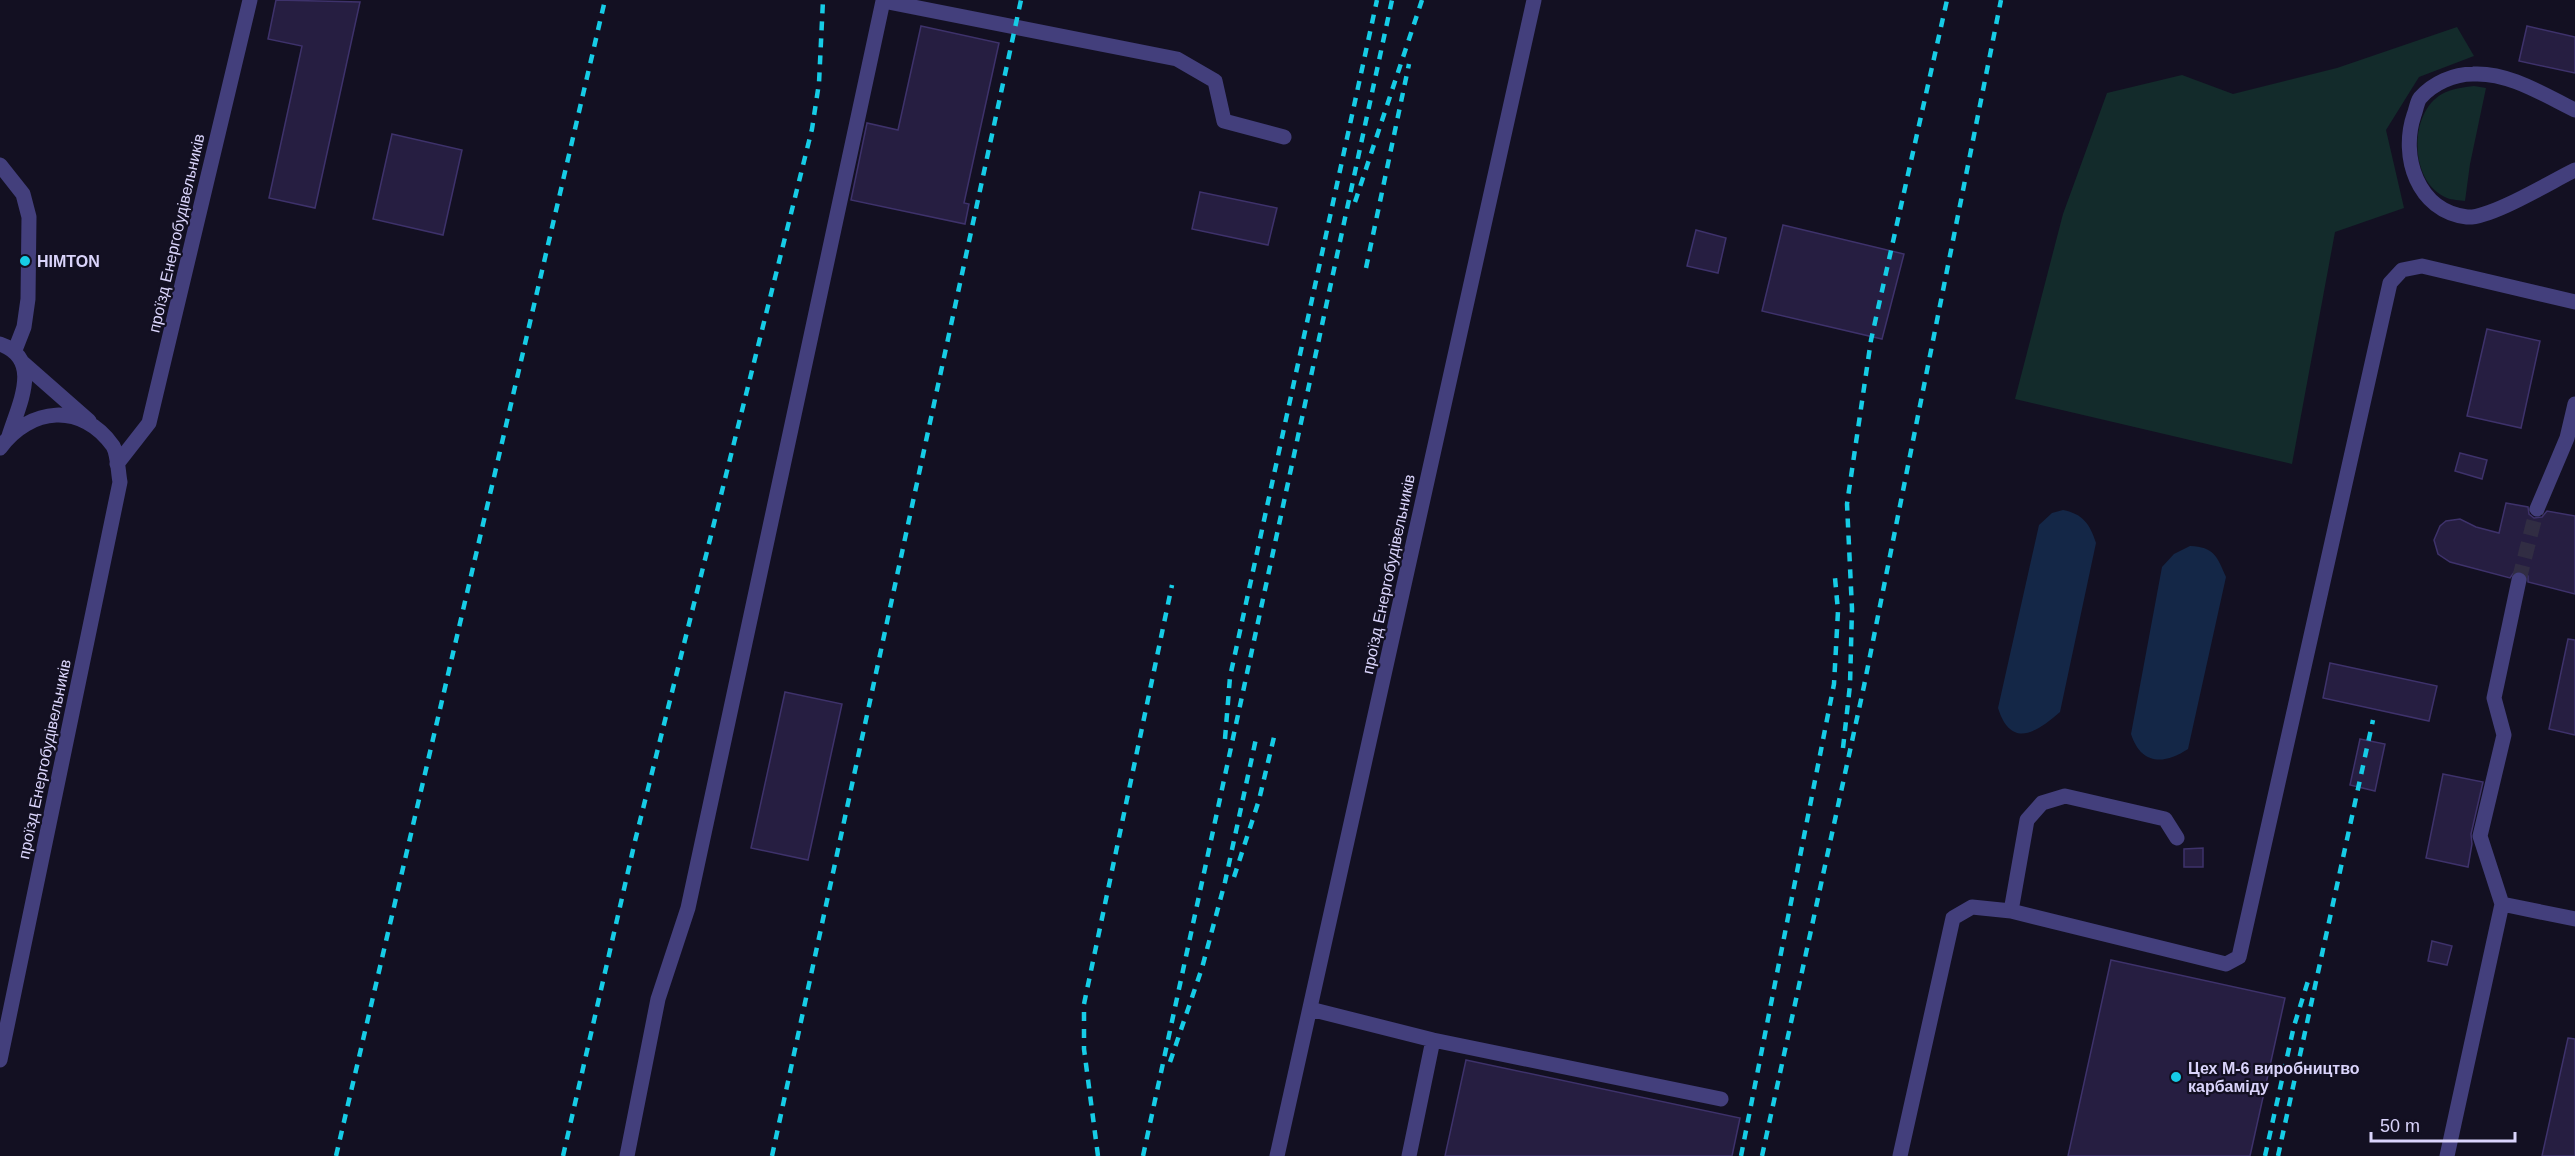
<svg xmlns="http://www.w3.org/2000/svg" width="2575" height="1156" viewBox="0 0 2575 1156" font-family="Arial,sans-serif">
	<rect width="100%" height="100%" fill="#131022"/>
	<path fill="#132b2b" d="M2457 27 2474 56 2419 77 2386 130 2404 208 2335 232 2292 464 2015 399 2063 214 2107 93 2182 75 2233 94 2337 68Z
		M2474 86 2486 88 2470 164 2465 201C2460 200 2452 200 2447 198 2409 183 2408 113 2442 94 2451 89 2464 87 2474 86Z"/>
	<path fill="#142747" d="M2063 510C2083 514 2090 524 2096 543L2060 712C2036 733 2011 749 1998 708L2039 525 2052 513Z
		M2190 546C2214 547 2217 556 2226 577L2188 749C2164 765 2141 765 2131 734L2162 567 2174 554Z"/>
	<path fill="#261e41" stroke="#3e326b" stroke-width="1.5" d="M276 0 360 2 315 208 269 198 302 46 268 39Z
		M921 26 999 43 964 203 969 204 965 224 851 200 867 123 898 130Z
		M2527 26 2575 37V73L2519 61Z
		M392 134 462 150 443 235 373 219Z
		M1200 192 1277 208 1268 245 1192 229Z
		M1783 225 1904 254 1882 339 1762 311Z
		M1696 230 1726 238 1718 273 1687 266Z
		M2487 329 2540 341 2521 428 2467 416Z
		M2460 453 2487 460 2482 479 2455 471Z
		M2506 503 2528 507 2529 514 2534 518 2542 517 2547 511 2575 516V594L2528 582V576L2522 571H2515L2510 578 2450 562 2438 554 2434 540 2440 526 2446 521 2460 519 2476 527 2499 533Z
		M2568 639 2575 640V735L2549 729Z
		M2330 663 2437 686 2429 721 2323 698Z
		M785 692 842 704 808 860 751 848Z
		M2360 739 2385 744 2375 791 2350 785Z
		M2443 774 2483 782 2471 834 2472 844 2468 867 2426 858Z
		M2203 848V867H2184V849Z
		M2432 941 2452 946 2447 965 2428 961Z
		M2111 960 2285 998 2250 1156H2068Z
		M2568 1038 2575 1039V1156H2542Z
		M1466 1060 1740 1118 1732 1156H1445Z"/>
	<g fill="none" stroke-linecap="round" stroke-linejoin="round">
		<path stroke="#312d43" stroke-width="15" stroke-dasharray="15 8" stroke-linecap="butt" d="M2519 580 2537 509"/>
		<path stroke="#433f7c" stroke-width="15" d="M2575 110C2544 95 2509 72 2473 74 2454 74 2433 83 2420 98 2417 102 2416 110 2414 115 2400 156 2417 211 2467 217 2490 219 2552 181 2575 170
			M0 165 23 194 29 217 28 299 24 327 15 350
			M0 344C43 359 19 404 9 436
			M23 363 89 421
			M0 448C30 407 82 402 113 446 118 454 118 472 120 482L0 1060
			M117 464 149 423 250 0
			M2537 509 2567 438 2575 404
			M2502 904 2480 836 2504 735 2494 698 2519 580
			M2011 911 2027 820 2042 803 2065 796 2165 819 2177 838
			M1310 1009 1433 1040 1721 1099
			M627 1156 658 999 688 908 883 1 1177 59 1215 81 1224 121 1284 137
			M1277 1156 1534 0
			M1409 1156 1433 1040
			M1900 1156 1953 918 1972 907 2011 911 2226 964 2239 957 2390 283 2402 270 2422 266 2575 302
			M2447 1156 2502 904 2575 919"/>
		<path stroke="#16cce6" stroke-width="4.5" stroke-dasharray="9 8" stroke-linecap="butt" d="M1355 202 1422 0
			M1366 268 1409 64
			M1225 739 1230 677 1377 0
			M1843 748 1850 685 1852 609 1847 504 1871 340 1947 0
			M1234 877 1259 800 1274 737
			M1170 1062 1202 968 1225 882 1257 734
			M336 1156 605 0
			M563 1156 635 841 812 129 819 83 823 0
			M772 1156 1021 0
			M1098 1156 1084 1049V1004L1172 585
			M1143 1156 1392 0
			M1741 1156 1834 684 1838 611 1835 578
			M1762 1156 1864 686 2001 0
			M2265 1156 2294 1026 2308 981
			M2278 1156 2373 720"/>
	</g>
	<g fill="#16cce6" stroke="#131022" stroke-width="2">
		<circle cx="25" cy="261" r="6"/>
		<circle cx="2176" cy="1077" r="6"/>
	</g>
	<g text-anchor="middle" stroke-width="4.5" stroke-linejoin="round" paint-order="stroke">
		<g font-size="16" fill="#dad4fb" stroke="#131022">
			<text transform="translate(176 233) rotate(-77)" y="6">проїзд Енергобудівельників</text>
			<text transform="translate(1388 574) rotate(-78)" y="6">проїзд Енергобудівельників</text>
			<text transform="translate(44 759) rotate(-78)" y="6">проїзд Енергобудівельників</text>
		</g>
		<g font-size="16" font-weight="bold" fill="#dad4fb" stroke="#131022" text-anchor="start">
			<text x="37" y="267">HIMTON</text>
			<text x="2188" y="1074">Цех М-6 виробництво<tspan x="2188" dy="18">карбаміду</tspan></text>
		</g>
	</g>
	<path d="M2371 1132v9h144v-9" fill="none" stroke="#dad4fb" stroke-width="3"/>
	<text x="2380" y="1132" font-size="18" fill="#dad4fb" stroke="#131022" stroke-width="4.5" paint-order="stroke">50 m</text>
</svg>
